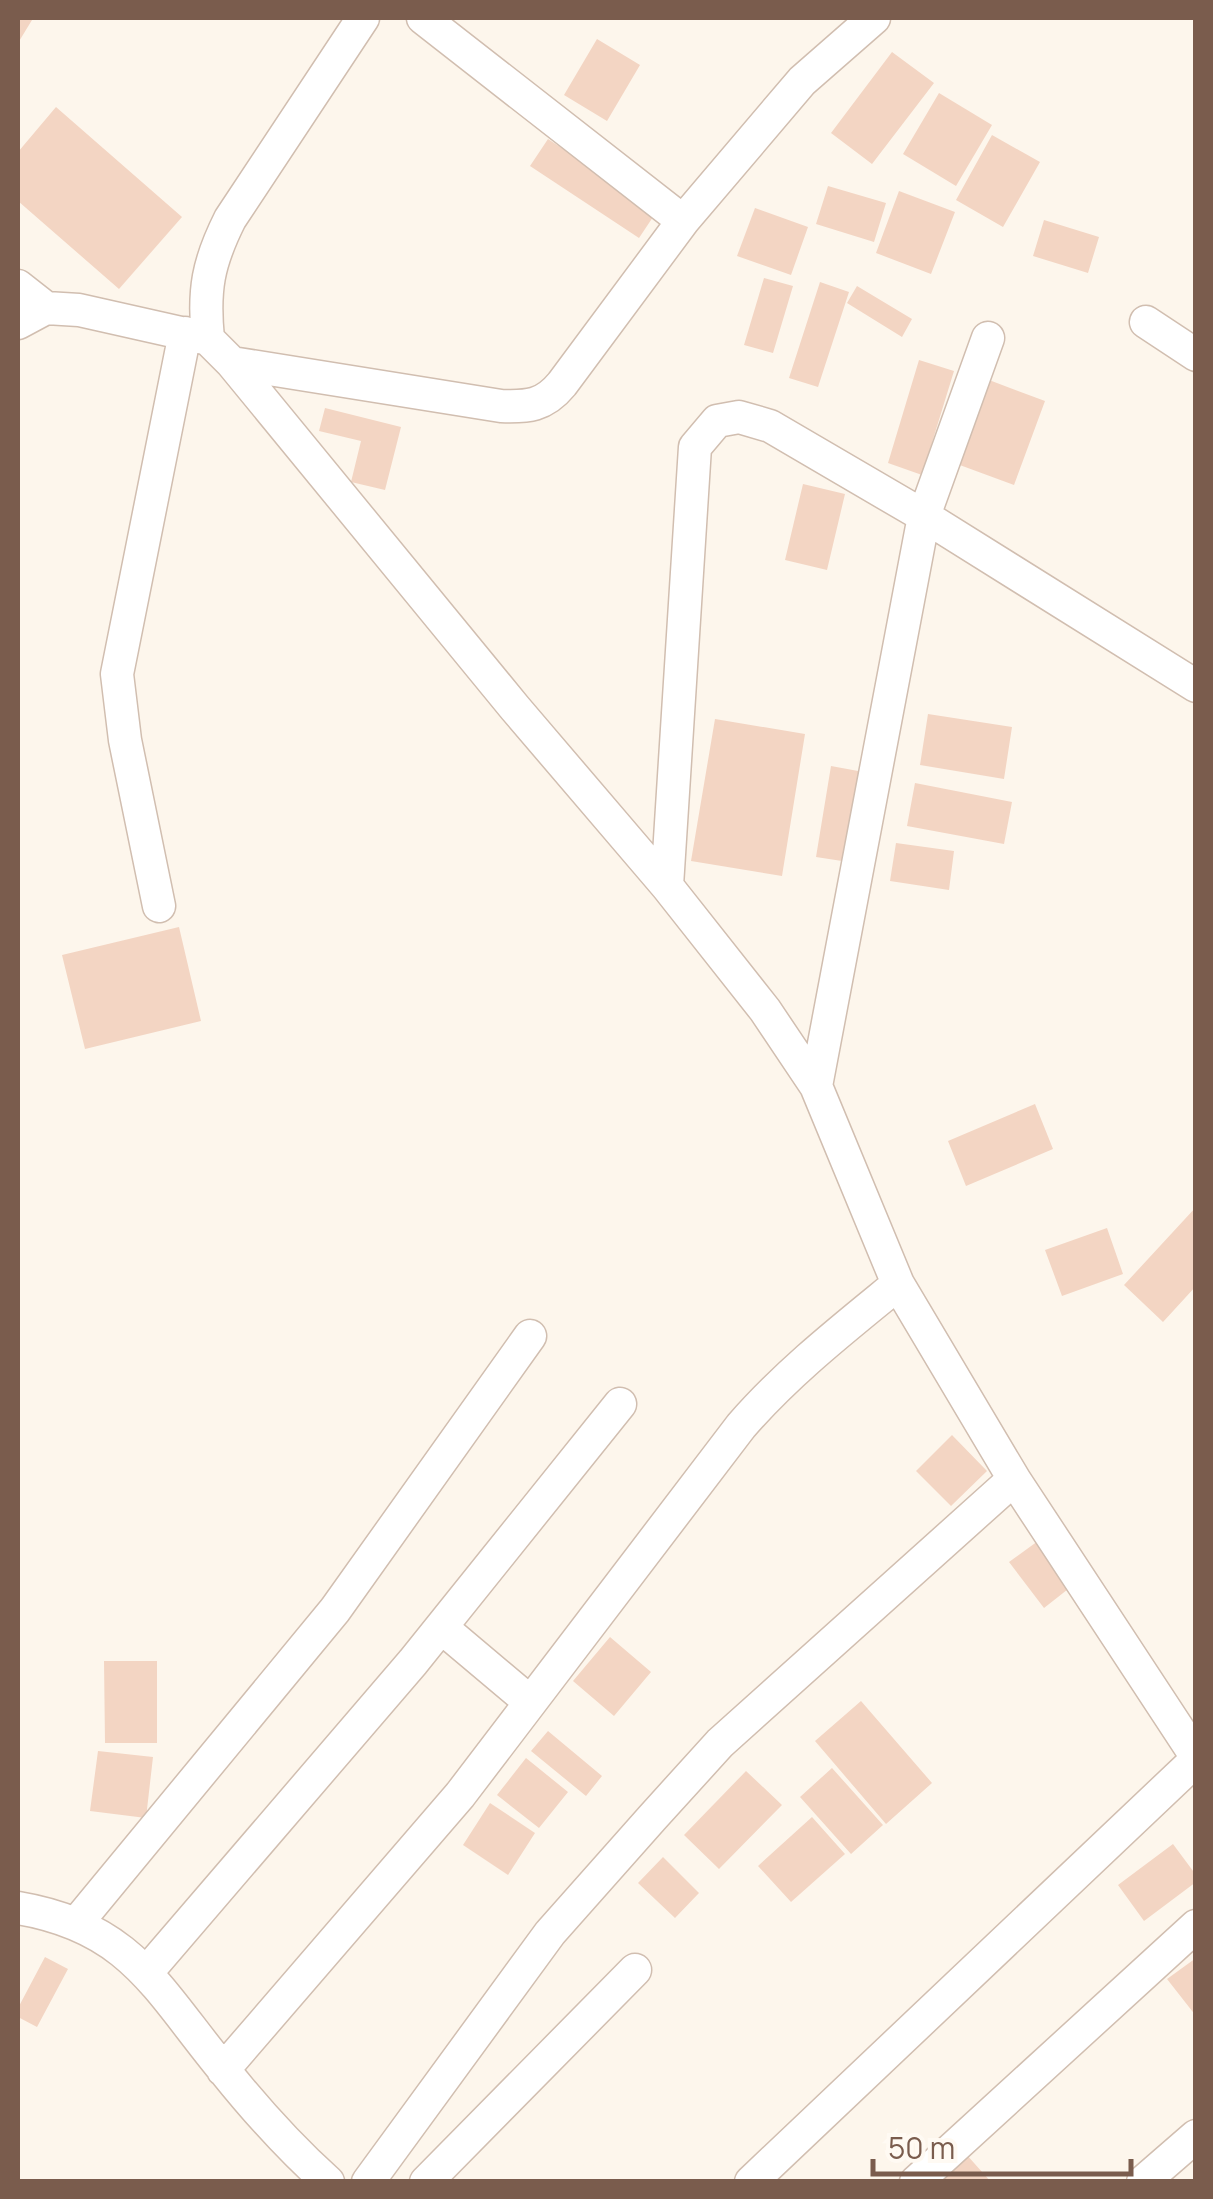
<svg xmlns="http://www.w3.org/2000/svg" width="1213" height="2199" viewBox="0 0 1213 2199" font-family="Manrope,sans-serif">
	<rect width="100%" height="100%" fill="#fdf6ec"/>
	<path fill="#f3d5c3" d="M18 18 32 20 18 43Z
		M597 39 640 65 607 121 564 95Z
		M892 52 934 83 872 164 831 133Z
		M939 93 992 125 956 186 903 154Z
		M56 107 182 217 119 289 18 201V152Z
		M992 135 1040 162 1003 227 956 200Z
		M548 139 657 211 639 238 530 166Z
		M828 186 886 203 874 242 816 224Z
		M899 191 955 212 931 274 876 253Z
		M755 208 808 227 791 275 737 256Z
		M1044 220 1099 237 1088 273 1033 256Z
		M764 278 793 286 773 353 744 345Z
		M820 282 849 292 818 387 789 378Z
		M857 286 912 319 902 337 847 303Z
		M919 360 954 371 922 475 888 463Z
		M989 380 1045 401 1014 485 957 464Z
		M325 408 401 427 385 490 351 482 361 441 319 431Z
		M803 484 845 494 827 570 785 560Z
		M928 714 1012 727 1004 779 920 765Z
		M715 719 805 734 782 876 691 861Z
		M831 766 869 773 855 863 816 857Z
		M915 783 1012 802 1004 844 907 826Z
		M896 843 954 851 949 890 890 881Z
		M179 927 201 1021 85 1049 62 955Z
		M1035 1104 1053 1149 966 1186 948 1141Z
		M1196 1207V1286L1163 1322 1124 1285Z
		M1107 1228 1123 1274 1062 1296 1045 1250Z
		M952 1435 987 1471 951 1506 916 1471Z
		M1038 1541 1072 1586 1044 1608 1009 1562Z
		M610 1637 651 1672 614 1716 573 1681Z
		M104 1661H157V1743H105Z
		M861 1701 932 1783 886 1824 815 1741Z
		M548 1731 602 1776 586 1796 531 1751Z
		M98 1751 153 1757 146 1818 90 1811Z
		M526 1758 568 1792 539 1828 497 1795Z
		M832 1768 883 1825 851 1854 800 1797Z
		M746 1771 782 1805 719 1869 684 1835Z
		M490 1803 535 1833 508 1875 463 1845Z
		M812 1817 845 1854 791 1902 758 1866Z
		M1173 1844 1196 1875V1882L1144 1921 1118 1885Z
		M663 1857 699 1893 675 1918 638 1883Z
		M45 1957 68 1969 37 2027 18 2017V2008Z
		M1196 1958V2016L1167 1979Z
		M966 2154 991 2182H935Z"/>
	<g fill="none" stroke-linecap="round" stroke-linejoin="round">
		<g stroke="#d1beb0" stroke-width="35">
			<path id="minor" d="M423 18 683 221 802 81 874 18
				M18 286 46 308
				M1146 322 1196 355
				M18 323 46 308 79 310 208 339 232 363 515 708 667 886 765 1010 816 1086 898 1284 1014 1479 1196 1756
				M208 339C203 290 208 263 230 219L363 18
				M232 363 501 406C528 407 544 406 562 384L683 221
				M667 886 695 447 717 421 739 417 770 426 924 516 1196 686
				M159 906 125 740 117 674 185 333
				M816 1086 924 516 988 338
				M441 1627 530 1702
				M18 1908C131 1927 157 1989 223 2069 255 2109 290 2148 328 2182
				M76 1924 335 1610 530 1336
				M147 1972 413 1662 620 1404
				M223 2070 460 1795 741 1426C788 1372 843 1329 898 1284
				M368 2182 550 1933 652 1818 720 1743 1014 1479
				M426 2182 635 1970
				M751 2182 1196 1760
				M916 2182 1196 1926
				M1143 2182 1196 2136"/>
		</g>
		<use href="#minor" stroke="#fff" stroke-width="32"/>
	</g>
	<rect width="1213" height="2199" fill="none" stroke="#7a5c4d" stroke-width="40"/>
	<path d="M873 2159v15h258v-15" fill="none" stroke="#7a5c4d" stroke-width="5"/>
	<text x="888" y="2159" font-size="30" fill="#7a5c4d" stroke="#fffaf3" stroke-width="8" paint-order="stroke">50 m</text>
</svg>
